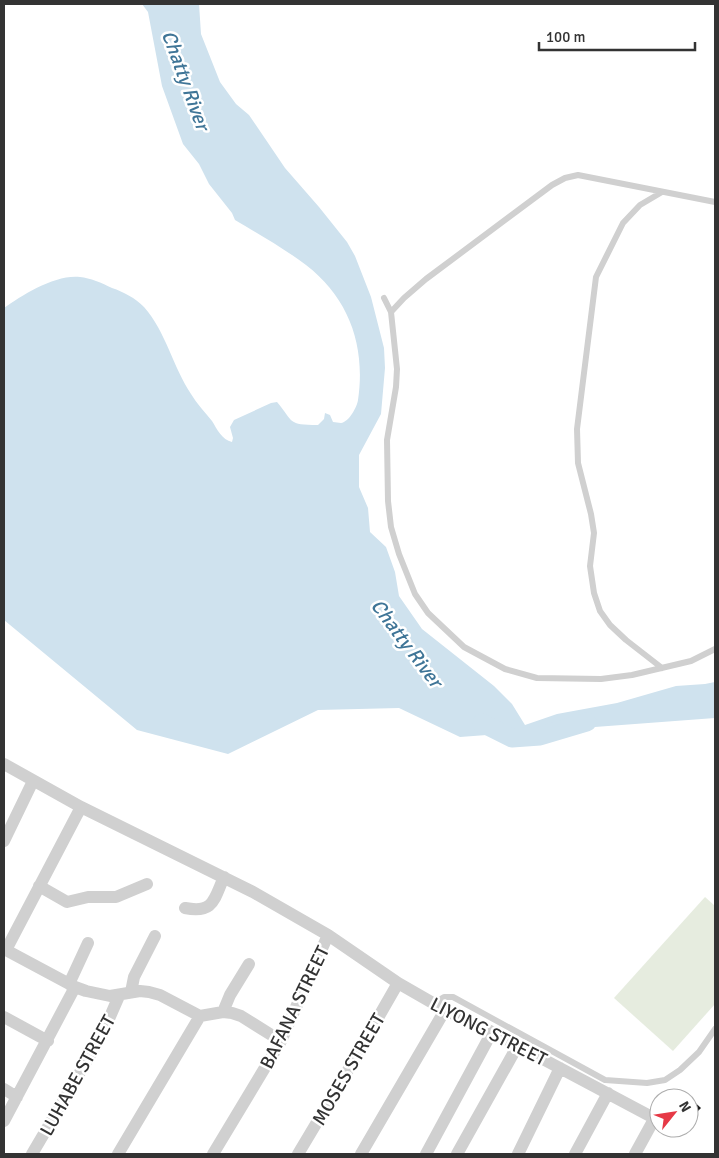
<svg xmlns="http://www.w3.org/2000/svg" width="719" height="1158" viewBox="0 0 719 1158" font-family="Signika,sans-serif">
	<rect width="100%" height="100%" fill="#fff"/>
	<path fill="#e6ecdf" d="M705 897 715 906V1004L673 1051 614 998Z"/>
	<path fill="#cfe2ee" d="M142 4H199L201 34 220 82 236 104 249 115 285 168 319 207 347 242 355 256 371 297 384 348 385 368 381 414 359 455V487L368 508 370 532 386 547 395 572 399 596 422 629 494 686 512 704 525 725 557 714 617 703 676 686 705 684 715 682V718L460 737 399 708 318 710 228 754 137 730 4 620V308C22 295 56 274 80 277 90 278 102 283 112 288 124 292 135 298 144 307 166 332 173 367 191 394 197 404 205 412 212 421 217 429 222 440 232 442L233 438 230 427 234 420 271 403 277 402C294 422 287 425 318 425L324 419 325 413 330 415 333 422C336 422 338 423 341 423 349 422 357 407 358 400 366 346 349 298 306 265 285 249 257 233 235 220L232 213 209 184 199 164 183 144 162 86 148 12Z"/>
	<g fill="none" stroke-linecap="round" stroke-linejoin="round">
		<path stroke="#cfe2ee" stroke-width="19" d="M482 723 512 738 540 736 587 722"/>
	</g>
	<path fill="#1a1a1a" d="M690 1098 701 1108 693 1116 689 1113Z"/>
	<g fill="none" stroke-linecap="round" stroke-linejoin="round">
		<path stroke="#d0d0d0" stroke-width="6" d="M384 298 391 312 397 369 396 387 387 440 388 501 391 527 399 554 415 594 428 613 464 647 505 669 537 678 601 679 632 675 691 661 715 649
			M391 312 404 298 426 279 552 185 565 178 578 175 715 202
			M662 668 626 640 610 625 600 611 594 593 590 566 594 533 591 514 578 463 577 429 596 277 623 223 640 205 662 192
			M434 1003 444 997H453L605 1080 647 1083 665 1080 680 1070 699 1052 715 1029"/>
		<path stroke="#d0d0d0" stroke-width="12" d="M4 764 81 807 253 892 328 935 281 1041 213 1154
			M4 841 33 781
			M39 886 67 902 88 897H116L147 884
			M185 908C214 914 214 899 224 877
			M328 935 398 983 445 1010 492 1032 650 1116 652 1118V1123L635 1154
			M4 949 75 987 86 991 110 996 140 991 149 992 160 995 200 1016 223 1012 232 1013 241 1016 281 1041
			M6 950 81 807
			M69 984 88 943
			M131 992 134 977 155 936
			M223 1012 230 995 249 964
			M4 1017 48 1041
			M4 1089 17 1097
			M4 1121 75 987
			M32 1154 102 1035 119 996
			M118 1154 200 1016
			M298 1154 347 1072 398 983
			M361 1154 445 1010
			M426 1154 492 1032
			M457 1154 518 1045
			M518 1154 560 1068
			M575 1154 608 1093"/>
	</g>
	<g text-anchor="middle" stroke-width="5" stroke-linejoin="round" paint-order="stroke">
		<g font-size="19" fill="#333" stroke="#fff">
			<text transform="translate(294 1007) rotate(-64)" y="7">BAFANA STREET</text>
			<text transform="translate(489 1031) rotate(27)" y="7">LIYONG STREET</text>
			<text transform="translate(348 1069) rotate(-60)" y="7">MOSES STREET</text>
			<text transform="translate(77 1075) rotate(-61)" y="7">LUHABE STREET</text>
		</g>
		<g font-size="20" font-style="italic" fill="#3f7597" stroke="#fff">
			<text transform="translate(186 80) rotate(70)" y="7">Chatty River</text>
			<text transform="translate(407 643) rotate(53)" y="7">Chatty River</text>
		</g>
	</g>
	<rect width="719" height="1158" fill="none" stroke="#333333" stroke-width="10"/>
	<g transform="translate(674 1113) rotate(60)"><circle r="24" fill="#ffffff" stroke="#adadad"/>
	<path d="M0-4L9 19L0 12L-9 19Z" fill="#e63946"/>
	<text y="-8" font-size="14" font-weight="bold" text-anchor="middle" fill="#333333">N</text>
	</g>
	<path d="M539 42v8h156v-8" fill="none" stroke="#333333" stroke-width="2.5"/>
	<text x="546" y="42" font-size="15" fill="#333333" stroke="#ffffff" stroke-width="4" paint-order="stroke">100 m</text>
</svg>
